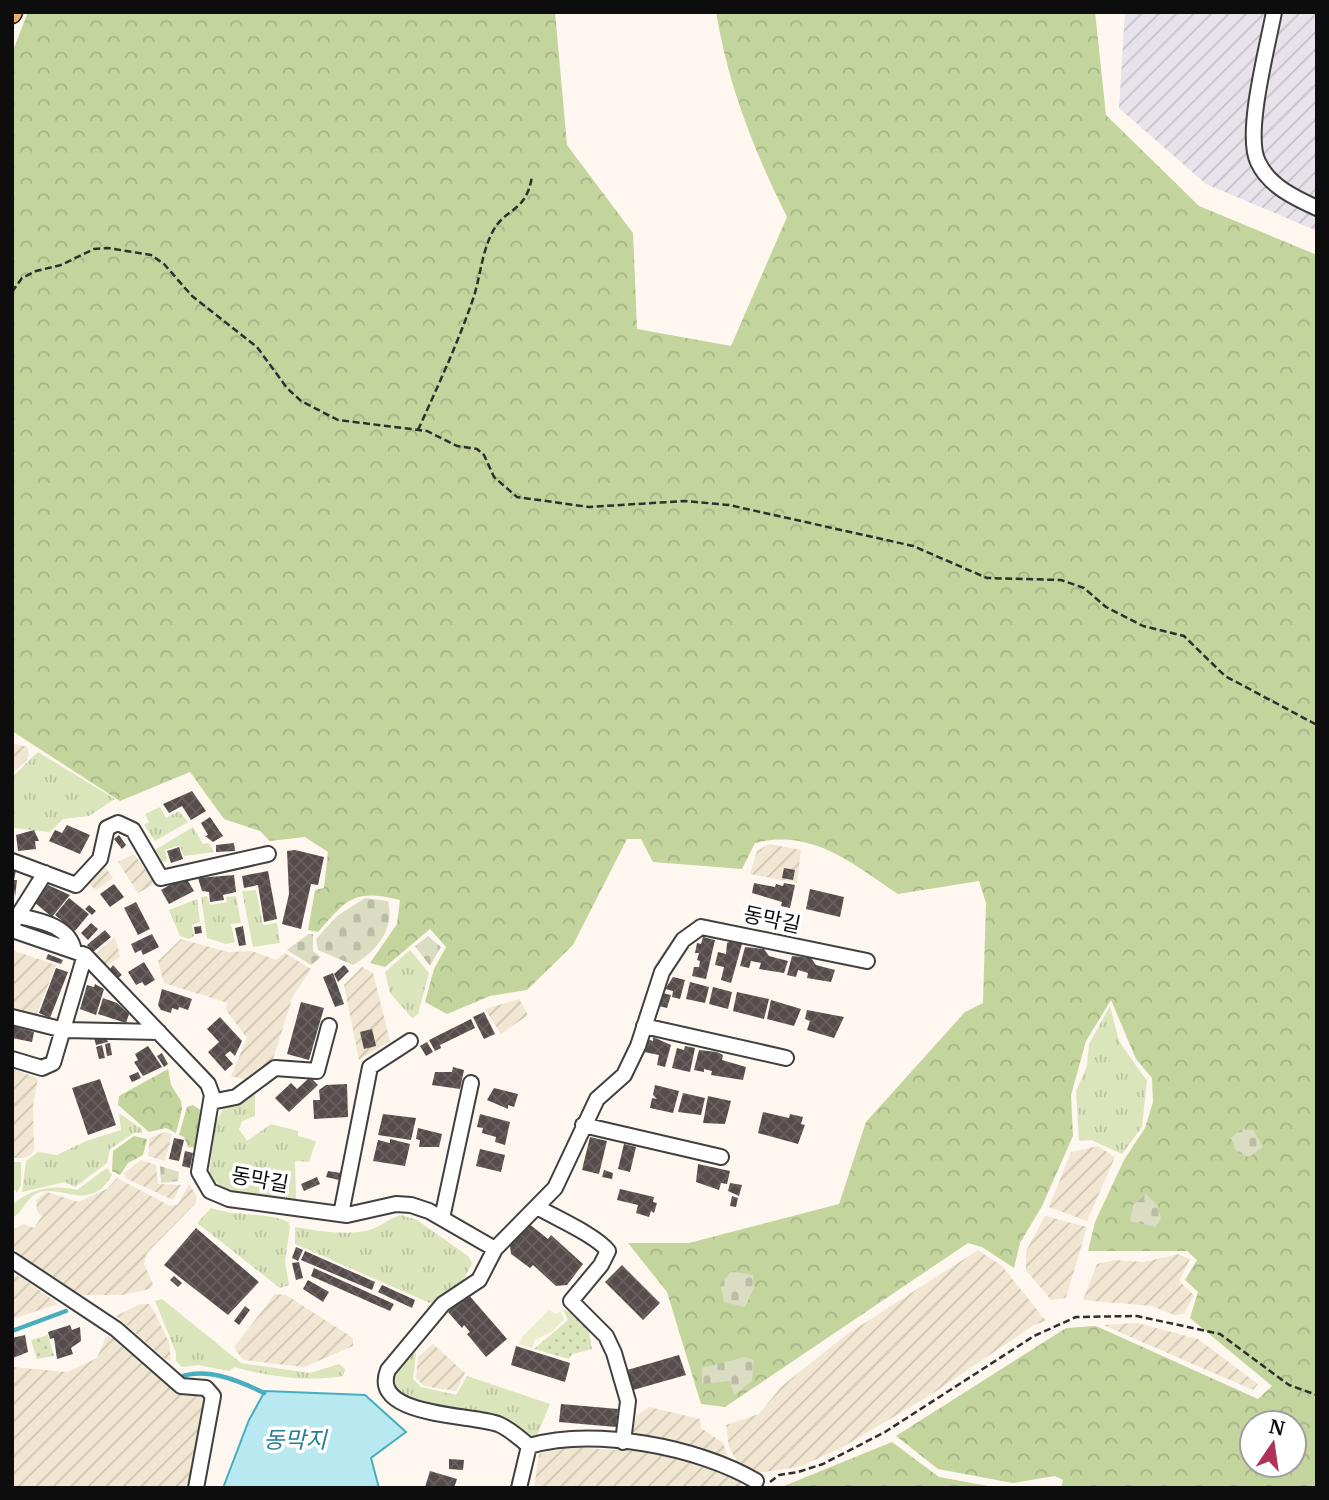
<svg xmlns="http://www.w3.org/2000/svg" width="1329" height="1500" viewBox="0 0 1329 1500" font-family="Merriweather,'Noto Sans KR',serif">
	<defs>
		<pattern id="industrial-furrows" width="10" height="10" patternUnits="userSpaceOnUse" patternTransform="scale(1.75)"><rect width="10" height="10" fill="#e8e2eb"/><path d="M-1 1l2-2M0 10L10 0M9 11l2-2" fill="none" stroke="#c6c1c8"/></pattern>
		<pattern id="farmland-furrows" width="10" height="10" patternUnits="userSpaceOnUse" patternTransform="scale(1.75)"><rect width="10" height="10" fill="#f1e6d1"/><path d="M-1 1l2-2M0 10L10 0M9 11l2-2" fill="none" stroke="#cdc4b2"/></pattern>
		<pattern id="grass-tufts" width="24" height="20" patternUnits="userSpaceOnUse" patternTransform="scale(1.75)"><rect width="24" height="20" fill="#dbe5bc"/><path d="M3 7l-1-3M5 7V3M7 7l1-3M15 17l-1-3M17 17v-4M19 17l1-3" fill="none" stroke="#bbc3a0"/></pattern>
		<pattern id="forest-crowns" width="20" height="18" patternUnits="userSpaceOnUse" patternTransform="scale(1.75)"><rect width="20" height="18" fill="#c3d49d"/><path d="M2 6a3 3 0 1 1 6 0M12 15a3 3 0 1 1 6 0" fill="none" stroke="#a6b586"/></pattern>
		<pattern id="cemetery-stones" width="16" height="16" patternUnits="userSpaceOnUse" patternTransform="scale(1.75)"><rect width="16" height="16" fill="#dbddc2"/><path d="M2 7V4a2 2 0 0 1 4 0v3zM10 15v-3a2 2 0 0 1 4 0v3z" fill="#bbbca6"/></pattern>
		<pattern id="park-dots" width="8" height="8" patternUnits="userSpaceOnUse" patternTransform="scale(1.75)"><rect width="8" height="8" fill="#dbe5bc"/><path d="M2 2h.1M6 6h.1" fill="none" stroke="#bbc3a0" stroke-width="1.8" stroke-linecap="round"/></pattern>
		<pattern id="building-cross-hatch" width="8" height="8" patternUnits="userSpaceOnUse" patternTransform="scale(1.75)"><rect width="8" height="8" fill="#554c4b"/><path d="M0 0l8 8M0 8l8-8" fill="none" stroke="#686160"/></pattern>
	</defs>
	<rect width="100%" height="100%" fill="#fdf7ef"/>
	<path fill="url(#industrial-furrows)" d="M1125 12H1317V231L1206 184 1119 108Z"/>
	<path fill="url(#farmland-furrows)" d="M12 743 27 747 29 754 27 760 12 773Z
		M769 844 801 850 797 883 750 874 757 851Z
		M134 854 153 880V885L138 893 118 862Z
		M103 864 113 878 97 890 85 882Z
		M115 937 120 957 106 966 95 955Z
		M181 939 228 952 252 951 276 960 285 953 311 969 293 996 273 1059 251 1081 231 1076 247 1038 225 1009 228 1003 164 983 158 961Z
		M12 950 56 965 36 1016 12 1010Z
		M362 967 373 973 390 1041 359 1060 344 985Z
		M519 999 528 1015 501 1034 485 1009Z
		M12 1069 38 1078 33 1107 34 1149 31 1155 23 1158H12Z
		M165 1132 172 1134 165 1161 148 1156 150 1138Z
		M1098 1146 1115 1157 1087 1221 1049 1207 1071 1152Z
		M141 1160 156 1165 158 1184 181 1185 173 1200 125 1178 124 1173Z
		M117 1178 170 1206 178 1204 189 1184 197 1197 195 1204 147 1253 144 1264 153 1284 150 1289 122 1295H78L12 1252V1230L24 1224 34 1228 42 1216 37 1211 36 1200 47 1192 78 1202 107 1189Z
		M1045 1216 1087 1227 1066 1298 1051 1300 1026 1270V1251Z
		M978 1250 1002 1266 1046 1321 1034 1325 929 1396 841 1448 799 1467 757 1473 739 1465 729 1447 726 1425 759 1414 782 1386 846 1335Z
		M1178 1254 1190 1259 1179 1281 1194 1295 1184 1314 1174 1315 1152 1306 1083 1300 1097 1264 1115 1260 1144 1262Z
		M12 1275 21 1277 58 1304 12 1319Z
		M275 1294 286 1295 353 1338V1346L304 1367 244 1360 236 1351 235 1346Z
		M140 1304H149L154 1311 169 1342 171 1361 165 1359 116 1316Z
		M1137 1323 1198 1339 1258 1384 1253 1390 1103 1325Z
		M107 1335 120 1342 169 1387 188 1395 202 1396 206 1401 188 1488H12V1367L67 1372 97 1358Z
		M433 1344 465 1373 456 1391 424 1386 416 1378 418 1357Z
		M649 1407 700 1419 701 1428 723 1443 730 1461 629 1439 637 1415Z
		M568 1447 653 1452 704 1466 741 1480 743 1488H534L539 1454Z"/>
	<path fill="url(#grass-tufts)" d="M38 752 115 799 89 816 63 819 50 832 13 828 12 777Z
		M160 807 166 818 179 811 188 822 155 841 144 825 149 822 145 814Z
		M193 827 203 844 209 843 214 852 184 856 179 845 165 850 167 861 162 862 155 850Z
		M256 890 263 925 277 923 280 943 253 947 242 891Z
		M207 896 210 905 227 902 226 897 236 896 241 923 231 924 235 942 226 944 207 938 201 897Z
		M197 899 200 922 192 925 194 936 189 939 180 936 169 910Z
		M410 950 429 973 418 1014 412 1018 390 993 385 972Z
		M1110 1006 1119 1041 1147 1081 1142 1127 1122 1154 1091 1140 1079 1141 1076 1091 1087 1066 1089 1044Z
		M255 1092V1116L242 1121 239 1129 247 1141 271 1124 298 1131V1136L316 1141 309 1162 295 1161 296 1199 293 1201C266 1196 225 1198 209 1175L215 1125 223 1109Z
		M119 1113 142 1129V1133H134L110 1149 107 1163 75 1187 65 1182 22 1192 26 1161 38 1152 57 1155 86 1141 121 1130Z
		M12 1162H21V1185L17 1193 12 1187Z
		M107 1168 112 1175C89 1216 58 1180 34 1195 25 1201 22 1214 12 1218V1205C30 1189 54 1184 77 1190Z
		M211 1208C237 1217 267 1212 288 1222L290 1227 285 1261 289 1285 280 1288 197 1223Z
		M401 1215 417 1220 468 1256 472 1263 463 1281 432 1304 295 1244V1227C318 1231 343 1235 366 1231 378 1229 389 1218 401 1215Z
		M162 1299 241 1363 310 1373 339 1364 345 1369 343 1376C307 1382 270 1377 234 1367L229 1371 198 1365 182 1367 176 1361V1353L155 1301Z
		M412 1343 416 1354 413 1379 421 1387 456 1395 467 1376 550 1404 537 1435 530 1436 503 1422 416 1406 390 1390V1372Z"/>
	<path fill="url(#forest-crowns)" fill-rule="evenodd" d="M28 12H555L567 145 633 233 637 329 731 346 787 217C754 151 728 85 716 12H1095L1106 115 1199 206 1317 255V1488H1061L1063 1480 1055 1476 1013 1483 938 1469 896 1436 1066 1328 1096 1326 1258 1399 1272 1386 1190 1318 1198 1292 1185 1280 1197 1260 1187 1251H1088L1095 1222 1124 1160 1145 1128 1153 1102 1152 1078 1136 1059 1111 1000 1086 1041 1071 1095 1073 1136 1042 1206 1020 1243 1014 1268 982 1247 968 1243 725 1407 701 1404 667 1292 628 1243H689L839 1204 866 1122 965 1012 983 1003 986 903 979 881 898 894C853 864 812 828 755 843L742 869 653 862 641 839H627L573 945 527 990 490 996 447 1014 425 1002 434 969 446 947 430 929 385 967 370 963 397 924 400 900C354 889 348 898 318 932L308 930 315 890 324 888 328 852 305 837 270 841 260 831 224 819 190 772 120 801 12 731V53ZM1252 1423H1294V1465H1252Z
		M168 1069 171 1085 181 1101 182 1109 176 1133 166 1128 149 1132 118 1105 119 1096Z
		M193 1105 203 1112 196 1148 188 1147 184 1137 179 1135 187 1107Z
		M134 1136 147 1139 143 1155 128 1163 120 1175 112 1171 113 1151Z
		M892 1442 939 1477 999 1488H779Z"/>
	<path fill="url(#cemetery-stones)" d="M365 898 388 901C395 929 377 951 353 965L318 950 316 939 337 916Z
		M308 934H313V951L321 957 311 965 287 950Z
		M428 936 441 947 430 966 415 946Z
		M1240 1130H1253L1263 1147 1249 1157 1237 1153 1231 1138Z
		M160 1166 179 1172 178 1181 161 1183Z
		M1146 1194 1158 1206 1161 1219 1155 1227 1130 1221 1133 1205Z
		M732 1271 753 1275 754 1288 745 1307 724 1302 720 1283Z
		M745 1357 754 1360 752 1381 734 1395 730 1381 702 1384V1368Z"/>
	<path fill="url(#park-dots)" d="M562 1308 588 1325 592 1349 572 1354 569 1359 534 1349 568 1320Z
		M48 1335 54 1356 37 1359 31 1340Z"/>
	<path fill="#eaedcd" d="M549 1310 557 1314 560 1311 564 1319 553 1331 535 1340 532 1348 519 1344 522 1337Z"/>
	<path fill="#b8e9f0" stroke="#47aec0" stroke-width="2" d="M265 1391 365 1395 406 1432 371 1458 379 1488H223L249 1420Z"/>
	<g fill="none" stroke-linecap="round" stroke-linejoin="round">
		<path stroke="#47aec0" stroke-width="4.5" d="M12 1331 66 1311
			M180 1377C207 1367 240 1381 264 1393"/>
	</g>
	<path fill="url(#building-cross-hatch)" d="M192 791 206 811 191 820 182 806 169 813 163 804Z
		M210 817 223 836 213 842 205 836 208 835 201 823Z
		M67 825 90 835 80 854 49 841 55 830 62 833Z
		M34 830 39 841H35L36 849 18 851 16 835Z
		M119 835 126 845 122 849 114 839Z
		M234 843 235 851 216 852V845Z
		M179 847 183 859 171 863 167 851Z
		M295 850 324 857 318 885 311 884 301 929 282 924 289 894 287 851Z
		M784 868 795 870 793 880 782 878Z
		M12 869 16 870 14 880H17L15 897Z
		M268 871 277 919 264 922 258 885 244 888 242 876Z
		M234 875 236 892 223 895 224 900 210 902 209 892 202 891 198 878Z
		M185 876 194 891 169 904 161 890Z
		M754 883 775 887 776 884 783 886 784 883 795 885 790 908 781 906 782 902 752 893Z
		M114 884 124 897 110 907 100 894Z
		M48 885 70 895 52 917 35 903Z
		M810 889 844 897 840 917 806 909Z
		M69 898 89 914 75 931 55 915Z
		M136 902 150 929 138 935 124 908Z
		M89 905 96 911 92 915 85 909Z
		M91 923 98 929 88 940 81 933Z
		M201 926 202 933 195 934 194 927Z
		M243 926 246 945 239 946 235 928Z
		M105 930 111 937 93 952 87 945Z
		M152 934 159 947 143 955 141 950 135 953 131 944Z
		M703 937 715 940 706 979 692 976 694 967H699L700 961 697 960 699 953H695L697 943 701 944Z
		M732 941 742 944 731 983 721 980 724 967 715 965 718 952 726 954 727 943Z
		M745 947 764 949 769 956 788 961 784 973 759 969 761 963 751 961 749 968 740 966Z
		M48 954 63 960 61 964 46 959Z
		M792 956 811 958 816 965 835 970 831 982 807 978 808 973 798 970 796 977 787 975Z
		M144 962 155 980 145 986 142 982 136 985 128 972Z
		M113 965 122 975 118 978 110 969Z
		M344 965 349 971 338 982 334 974Z
		M56 968 68 972 50 1018 39 1013Z
		M333 973 344 1004 335 1007 323 977Z
		M673 977 685 980 680 999 672 997 673 991 665 989Z
		M690 982 709 987 705 1003 686 999Z
		M95 984 104 989 96 1015 80 1009 87 985 94 987Z
		M713 987 732 992 728 1009 709 1004Z
		M162 989 192 999 188 1010 179 1007 178 1010 172 1008 171 1013 161 1010 158 1005Z
		M737 992 769 999 764 1019 733 1011Z
		M662 993 671 995 667 1008 659 1006Z
		M103 998 117 1003 129 1014 126 1023 98 1014Z
		M771 1000 801 1009 794 1026 767 1019Z
		M301 1002 324 1008 309 1060 287 1054Z
		M807 1010 844 1017 834 1038 807 1030 810 1021 805 1019Z
		M484 1012 495 1034 484 1039 473 1017Z
		M220 1017 242 1041 235 1056 230 1051 225 1055 233 1064 225 1071 208 1052 219 1042 207 1029Z
		M471 1019 475 1028 440 1045 441 1048 435 1051 429 1040Z
		M12 1026 34 1032 32 1042 12 1038Z
		M372 1029 376 1046 364 1049 360 1032Z
		M106 1036 108 1042 96 1045 94 1038Z
		M653 1037 671 1045 665 1067 657 1065 659 1055 644 1052 647 1039 653 1041Z
		M427 1042 433 1052 426 1056 420 1046Z
		M110 1043 112 1055 107 1056 105 1044Z
		M102 1045 105 1058 99 1059 96 1047Z
		M148 1046 162 1067 143 1076 134 1062 138 1060 135 1054Z
		M685 1046 695 1048 690 1072 672 1068 677 1048 684 1050Z
		M699 1050 717 1052 723 1055 722 1060 746 1067 743 1080 711 1075 712 1071 704 1069V1072L694 1070Z
		M162 1053 168 1064 164 1067 157 1056Z
		M453 1067 464 1070 460 1089 432 1085 435 1072H452Z
		M138 1072 141 1078 132 1082 129 1076Z
		M310 1077 318 1085 289 1112 275 1098 291 1083 297 1089Z
		M100 1079 116 1125 88 1135 72 1088Z
		M347 1084 348 1117 314 1119 313 1100H320L319 1090 326 1085Z
		M655 1085 679 1091 673 1113 650 1108 652 1098 657 1099 653 1095Z
		M494 1088 518 1094 514 1107 508 1105V1109L487 1100Z
		M683 1093 705 1098 701 1115 678 1112Z
		M708 1096 731 1101 725 1124 703 1123Z
		M763 1112 789 1118 790 1114 803 1117 801 1124 805 1125 798 1144 758 1133Z
		M383 1114 416 1118 411 1140 378 1135Z
		M480 1114 510 1122 505 1145 495 1142 496 1137 482 1133 483 1128 477 1127Z
		M418 1128 442 1134 439 1147H419L420 1140 416 1139Z
		M590 1137 607 1141 599 1174 582 1170Z
		M174 1138 184 1140 179 1161 169 1159Z
		M390 1139 410 1144 405 1166 373 1161 378 1140 390 1143Z
		M624 1144 636 1147 630 1172 618 1169Z
		M480 1149 505 1155 501 1172 476 1166Z
		M185 1151 193 1153 190 1168 182 1166Z
		M698 1164 730 1171 727 1184 721 1183 719 1190 696 1182Z
		M604 1170 613 1173 612 1179 602 1177Z
		M328 1171 341 1173 339 1180 326 1177Z
		M317 1177 320 1184 304 1191 301 1184Z
		M730 1183 742 1185 739 1196 728 1191Z
		M620 1189 654 1197 653 1202 657 1203 654 1213 651 1211 649 1217 636 1213 638 1205 617 1200Z
		M732 1196 738 1198 736 1207 730 1206Z
		M528 1223 548 1239 551 1235 583 1264 567 1285 556 1286 533 1265 530 1268 511 1254 510 1246Z
		M196 1228 259 1282 228 1315 164 1265Z
		M296 1247 303 1250 298 1261 292 1258Z
		M305 1251 375 1282 372 1290 301 1260Z
		M299 1262 303 1278 296 1280 292 1263Z
		M622 1265 660 1303 643 1320 605 1282Z
		M314 1268 394 1304 390 1311 311 1276Z
		M174 1276 182 1283 178 1287 170 1280Z
		M308 1280 329 1292 323 1302 303 1289Z
		M382 1285 415 1300 412 1308 378 1292Z
		M468 1294 507 1339 486 1357 467 1334 470 1332 464 1325 462 1328 448 1312Z
		M245 1306 250 1310 239 1325 234 1321Z
		M70 1325 72 1330 80 1327 81 1341 71 1348 73 1354 57 1359 54 1338 50 1339 48 1332Z
		M25 1335 28 1352 13 1358 12 1338Z
		M516 1346 570 1363 565 1382 511 1365Z
		M679 1355 686 1375 633 1390 627 1370Z
		M561 1404 618 1409 616 1427 559 1422Z
		M449 1459 464 1460 463 1470 449 1469Z
		M430 1471 457 1479 454 1488 425 1487Z"/>
	<g fill="none" stroke-linecap="round" stroke-linejoin="round">
		<g stroke="#404040" stroke-width="18">
			<path id="minor" d="M1274 12C1268 45 1244 134 1258 162 1269 186 1295 198 1317 208
				M12 861 76 885 100 859 107 828 118 823 133 830 161 878 268 854
				M19 916C41 921 70 926 74 951
				M14 922 45 873
				M12 930 85 955 208 1084 212 1095 199 1172 210 1191 229 1199 347 1215 396 1204 411 1205 429 1211 495 1249
				M12 1017 64 1030 159 1032
				M644 1026 786 1058
				M12 1059 42 1068 53 1063 85 955
				M211 1102 236 1097 275 1068 317 1071 329 1026
				M583 1125 721 1157
				M537 1207C556 1218 597 1236 608 1251L601 1265 571 1301 606 1336 614 1353 628 1401 623 1442
				M341 1214 370 1067 410 1041
				M442 1218 471 1083
				M12 1260 116 1329 181 1386 206 1388 213 1396 196 1488
				M529 1446C594 1427 699 1447 756 1481
				M519 1488 529 1446C520 1438 510 1429 498 1424 471 1414 369 1417 388 1370L443 1304 479 1280 495 1249 555 1188 597 1099 624 1075 638 1046 662 972 683 940 701 927 867 961"/>
		</g>
		<g stroke="#1e1e1e" stroke-width="21">
			<path id="major" d="M12 14 13 12"/>
		</g>
		<path stroke="#2f2f2f" stroke-width="2.5" stroke-dasharray="7 3.5" stroke-linecap="butt" d="M12 292 22 278 36 271 61 265 94 249 108 248 151 255 164 264 192 296 257 347 287 388 301 401 338 420 427 431 457 446 477 449 484 455 494 477 517 497 589 507 685 501 729 505 913 546 987 578 1061 580 1084 588 1106 607 1143 626 1184 636 1225 676 1317 725
			M418 430C437 388 457 345 472 302 480 280 481 256 491 235 504 206 526 215 532 176
			M770 1482 779 1475 798 1472 823 1464 885 1432 1034 1336 1076 1317 1137 1316 1220 1334 1289 1385 1317 1395"/>
		<use href="#minor" stroke="#fff" stroke-width="14"/>
		<use href="#major" stroke="#ebae71" stroke-width="18"/>
	</g>
	<g text-anchor="middle" stroke-width="7" stroke-linejoin="round" paint-order="stroke">
		<g font-size="21" fill="#0d0d0d" stroke="#fff">
			<text transform="translate(772 920) rotate(12)" y="7">동막길</text>
			<text transform="translate(260 1180) rotate(10)" y="7">동막길</text>
		</g>
		<g font-size="23" font-style="italic" fill="#237e93" stroke="#fff">
			<text x="295" y="1448">동막지</text>
		</g>
	</g>
	<rect width="1329" height="1500" fill="none" stroke="#0d0d0d" stroke-width="28"/>
	<g transform="translate(1273 1444) rotate(13)"><circle r="33" fill="#ffffff" stroke="#9e9e9e" stroke-width="2"/>
	<path d="M0-5L12 26L0 18L-12 26Z" fill="#af3359"/>
	<text y="-10" font-size="19" font-weight="bold" text-anchor="middle" fill="#0d0d0d">N</text>
	</g>
</svg>
